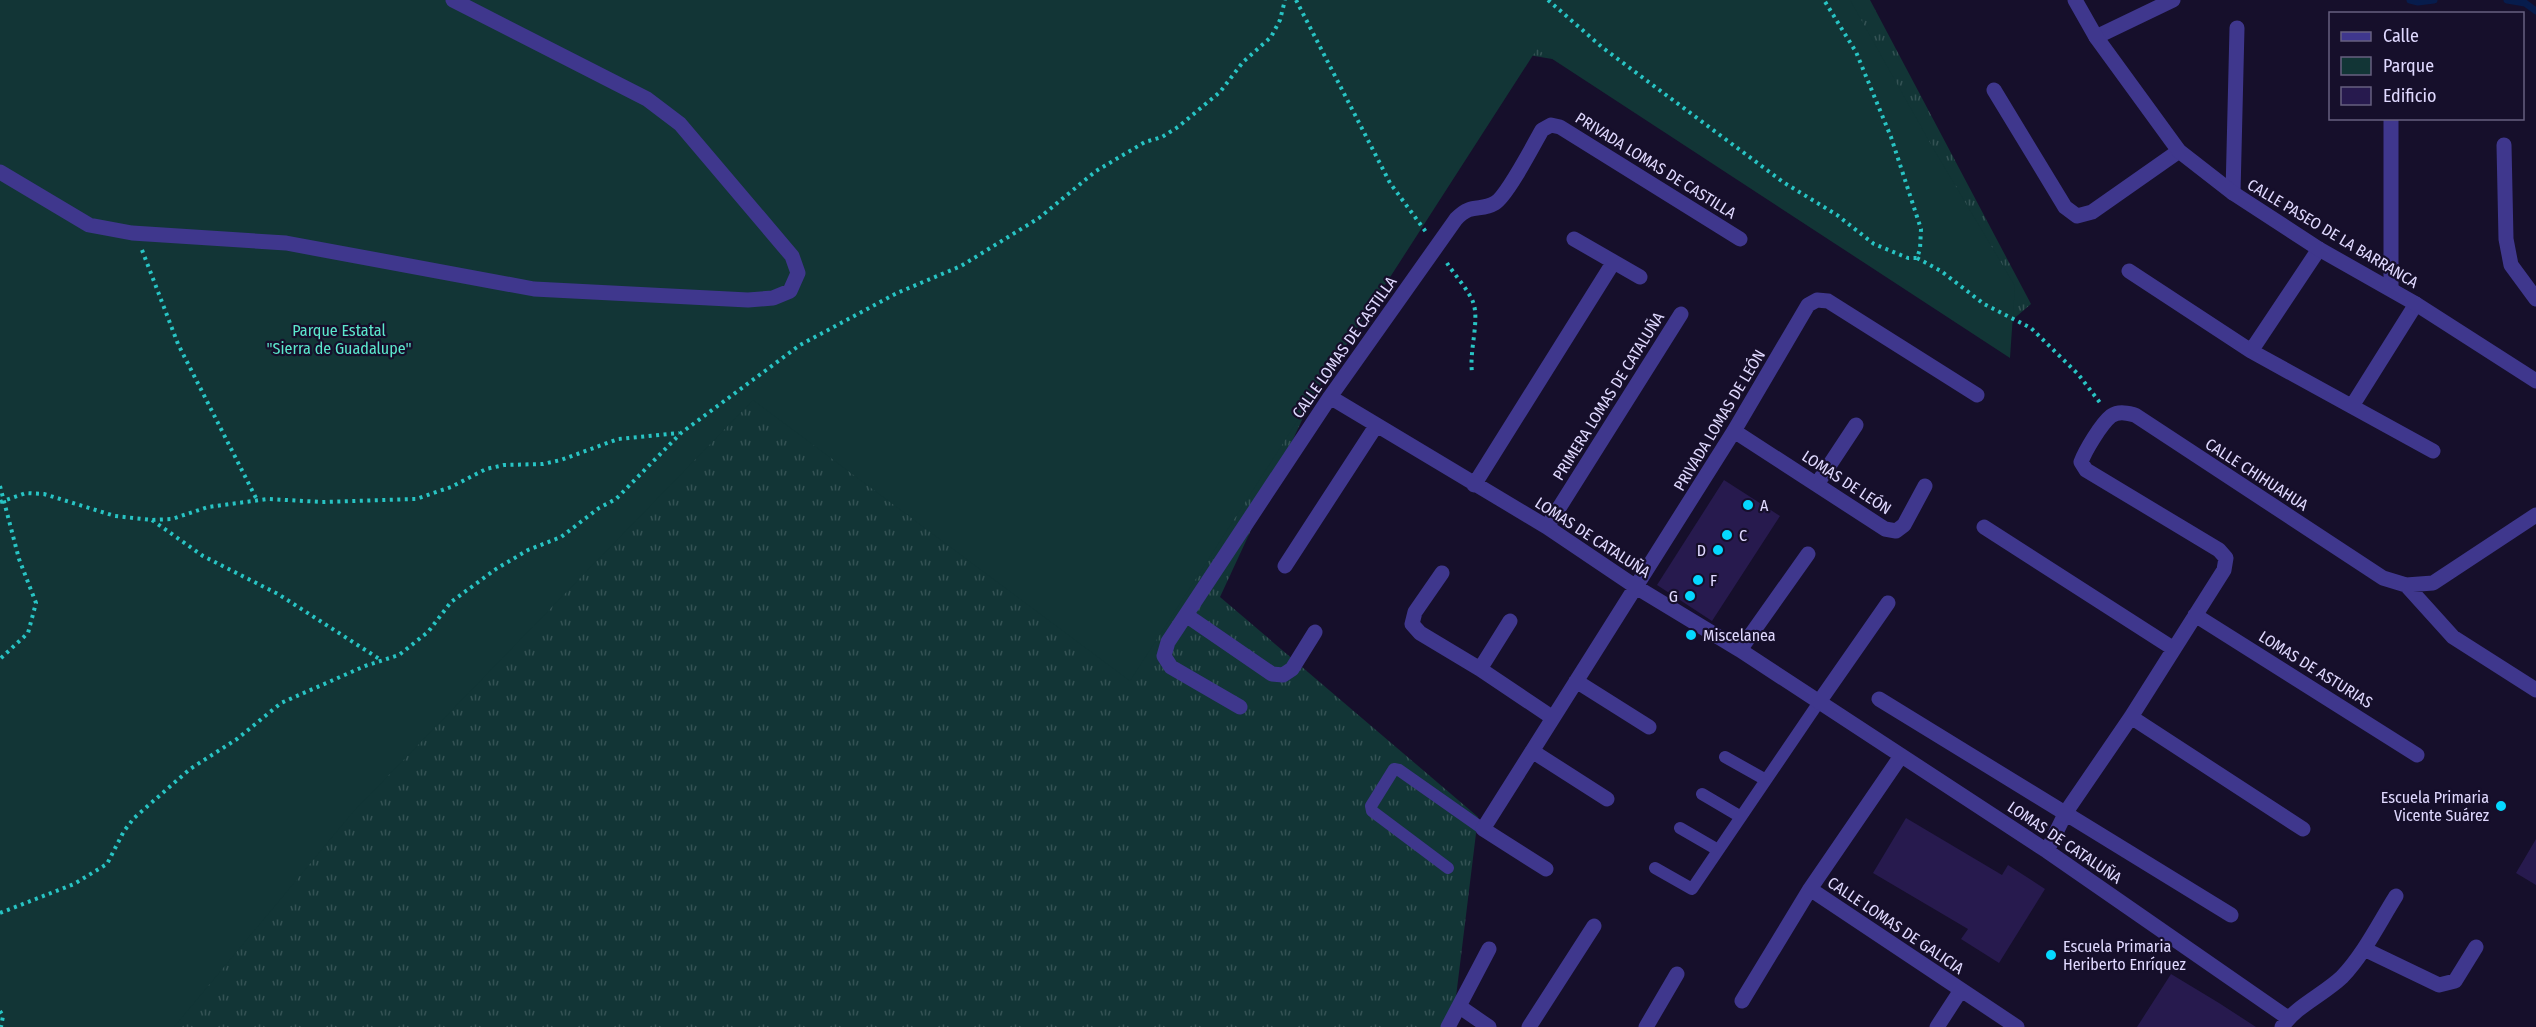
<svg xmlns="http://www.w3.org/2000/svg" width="2536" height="1027" viewBox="0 0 2536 1027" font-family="'Fira Sans Condensed',sans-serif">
	<defs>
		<pattern id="grass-tufts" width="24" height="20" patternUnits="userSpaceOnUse" patternTransform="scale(1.5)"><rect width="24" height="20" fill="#123536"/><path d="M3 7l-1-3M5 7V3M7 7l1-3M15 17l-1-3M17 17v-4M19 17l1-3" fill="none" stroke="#345254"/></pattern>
	</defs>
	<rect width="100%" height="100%" fill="#160f2b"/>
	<path fill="url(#grass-tufts)" d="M0 0H1870L2031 304 1990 339 1570 62 1511 52 1391 228 1220 597 1478 817 1455 1005 1442 1027H0Z"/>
	<path fill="#123536" d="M0 0H1850L1933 148 2015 286 2010 358 1537 49 1130 681 753 400 353 812 174 1027H0Z"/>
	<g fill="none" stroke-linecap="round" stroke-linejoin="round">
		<path stroke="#071c4c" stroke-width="7" d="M2410 0 2418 2 2434 0
			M2507 0 2525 3 2536 11"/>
	</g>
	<path fill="#271a4e" d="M1724 480 1780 516 1712 621 1657 585Z
		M1906 818 2002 875 2008 865 2045 889 1999 963 1961 939 1968 929 1873 873Z
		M2536 839V885L2516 873Z
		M2171 974 2219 1003 2256 1027H2137Z"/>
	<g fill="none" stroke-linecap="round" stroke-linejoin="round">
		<path stroke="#28c4c4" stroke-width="4" stroke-dasharray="3 4.5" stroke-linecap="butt" d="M1296 0 1390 183 1426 232
			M1548 0 1603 48 1783 182 1837 215 1874 244 1908 258H1917L1920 249 1921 229 1891 137 1856 52 1824 0
			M142 250 178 344 257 500
			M1917 258 1941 271 1984 304 2031 328 2078 374 2101 404
			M1447 263C1454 274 1469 291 1473 302 1480 320 1469 351 1472 372
			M0 486 19 559 36 603 28 633 0 659
			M0 502 26 493 44 494 115 516 152 520 172 519 208 507 268 499 322 502 416 499 451 487 486 469 504 465 543 464 561 460 618 439 679 433
			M152 520 203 556 278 594 381 660
			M0 913 74 884 107 864 124 831 134 818 190 769 237 739 281 703 365 666 399 655 428 632 451 602 496 569 528 550 561 537 599 508 616 499 681 433 800 345 897 293 961 266 1039 218 1096 171 1145 142 1162 137 1178 127 1220 92 1243 62 1271 37 1280 20 1285 0
			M0 1011 3 1016 1 1027"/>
		<path stroke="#3f378d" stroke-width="12" d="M1725 757 1766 780
			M1702 794 1741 817
			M1680 828 1718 850
			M1448 868 1372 811 1371 806 1394 769 1399 770 1483 829
			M1655 868 1692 889 1819 702"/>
		<path stroke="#3f378d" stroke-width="15" d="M2096 37 2173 0
			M1994 90 2065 207 2077 216 2092 212 2179 151
			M2504 145 2506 239 2511 265 2536 299
			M0 172 89 225 132 233 286 243 534 289 748 300 773 298 790 291 798 273 792 256 680 124 647 99 453 0
			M2233 193 2237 28
			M1574 239 1640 277
			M2129 271 2251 351 2433 451
			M2391 289V118
			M2251 351 2319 249
			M1330 397 1547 527 1636 587 1740 650 2047 851 2288 1018
			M2352 406 2416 304
			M1734 431 1885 529 1896 531 1904 525 1925 486
			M1817 484 1856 425
			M1474 485 1613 263
			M1547 527 1681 314
			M1984 527 2174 649
			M1285 566 1376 426
			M1442 573 1415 612 1412 624 1420 633 1480 669 1553 718
			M2406 585 2453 637 2536 690
			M1186 615 1272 674 1283 675 1292 669 1315 632
			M2195 615 2417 755
			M1740 650 1808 554
			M1480 669 1510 621
			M1576 681 1649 727
			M1879 699 2231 915
			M1819 702 1888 603
			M1240 707 1171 667 1164 656 1168 642 1330 397 1456 219C1472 202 1480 212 1495 203 1507 196 1534 144 1542 130L1551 125 1560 127 1740 239
			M2131 717 2303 829
			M1532 751 1607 799
			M2047 851 2066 812 2131 717 2224 570 2226 558 2219 550 2086 470 2081 462C2085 451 2101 424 2111 416 2119 411 2126 413 2135 415L2383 578 2406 585 2433 583 2536 515
			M1546 869 1483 829 1734 431 1808 305 1817 300 1828 301 1977 395
			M1810 889 2017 1027
			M2364 949 2439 985 2455 981 2476 947
			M1742 1001 1810 889 1901 756
			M1460 1007 1489 1027
			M1448 1027 1489 949
			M1529 1027 1594 926
			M1646 1027 1677 974
			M1937 1027 1961 990
			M2282 1027C2296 1006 2323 995 2342 977 2364 954 2379 923 2396 896"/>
		<path stroke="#3f378d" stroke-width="15" d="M2075 0 2096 37 2179 151 2233 193 2319 249 2416 304 2536 381"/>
	</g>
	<g fill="#05d8ff" stroke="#160f2b" stroke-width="2">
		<circle cx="1748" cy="505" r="6"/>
		<circle cx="1727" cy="535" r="6"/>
		<circle cx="1718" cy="550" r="6"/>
		<circle cx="1698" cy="580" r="6"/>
		<circle cx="1690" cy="596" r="6"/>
		<circle cx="1691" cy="635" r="6"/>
		<circle cx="2501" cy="806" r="6"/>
		<circle cx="2051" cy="955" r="6"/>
	</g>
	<g text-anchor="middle" stroke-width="4.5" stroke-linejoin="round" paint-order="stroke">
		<g font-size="16" fill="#e0d9ff" stroke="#160f2b">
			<text transform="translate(1656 165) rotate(32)" y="6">PRIVADA LOMAS DE CASTILLA</text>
			<text transform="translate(2333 233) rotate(31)" y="6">CALLE PASEO DE LA BARRANCA</text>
			<text transform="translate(1344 347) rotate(-55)" y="6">CALLE LOMAS DE CASTILLA</text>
			<text transform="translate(1608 396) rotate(-58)" y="6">PRIMERA LOMAS DE CATALUÑA</text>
			<text transform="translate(1719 420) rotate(-59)" y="6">PRIVADA LOMAS DE LEÓN</text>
			<text transform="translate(2257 474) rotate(33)" y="6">CALLE CHIHUAHUA</text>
			<text transform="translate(1847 482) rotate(33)" y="6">LOMAS DE LEÓN</text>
			<text transform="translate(1593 537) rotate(33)" y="6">LOMAS DE CATALUÑA</text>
			<text transform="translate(2316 669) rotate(32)" y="6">LOMAS DE ASTURIAS</text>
			<text transform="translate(2065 842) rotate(34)" y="6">LOMAS DE CATALUÑA</text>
			<text transform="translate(1896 925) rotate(34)" y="6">CALLE LOMAS DE GALICIA</text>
		</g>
		<g font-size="16" fill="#5ce8cd" stroke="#160f2b">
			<text x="339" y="336">Parque Estatal<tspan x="339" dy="18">"Sierra de Guadalupe"</tspan></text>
		</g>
		<g font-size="16" fill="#e0d9ff" stroke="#160f2b" text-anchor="start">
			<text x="1760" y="511">A</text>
			<text x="1739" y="541">C</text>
			<text x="1706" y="556" text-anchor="end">D</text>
			<text x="1710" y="586">F</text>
			<text x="1678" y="602" text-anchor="end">G</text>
			<text x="1703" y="641">Miscelanea</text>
			<text x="2489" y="803" text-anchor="end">Escuela Primaria<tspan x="2489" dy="18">Vicente Suárez</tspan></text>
			<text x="2063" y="952">Escuela Primaria<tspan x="2063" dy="18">Heriberto Enríquez</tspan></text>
		</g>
	</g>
	<rect x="2329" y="12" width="195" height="108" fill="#160f2b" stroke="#676080" stroke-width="1.5"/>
	<rect x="2341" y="32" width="30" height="9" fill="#3f378d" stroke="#676080" stroke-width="1.5"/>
	<text x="2383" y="42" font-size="18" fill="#e0d9ff">Calle</text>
	<rect x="2341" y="57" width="30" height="18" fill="#123536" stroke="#676080" stroke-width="1.5"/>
	<text x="2383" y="72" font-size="18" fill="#e0d9ff">Parque</text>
	<rect x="2341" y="87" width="30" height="18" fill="#271a4e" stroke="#676080" stroke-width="1.5"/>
	<text x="2383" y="102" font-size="18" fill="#e0d9ff">Edificio</text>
</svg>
